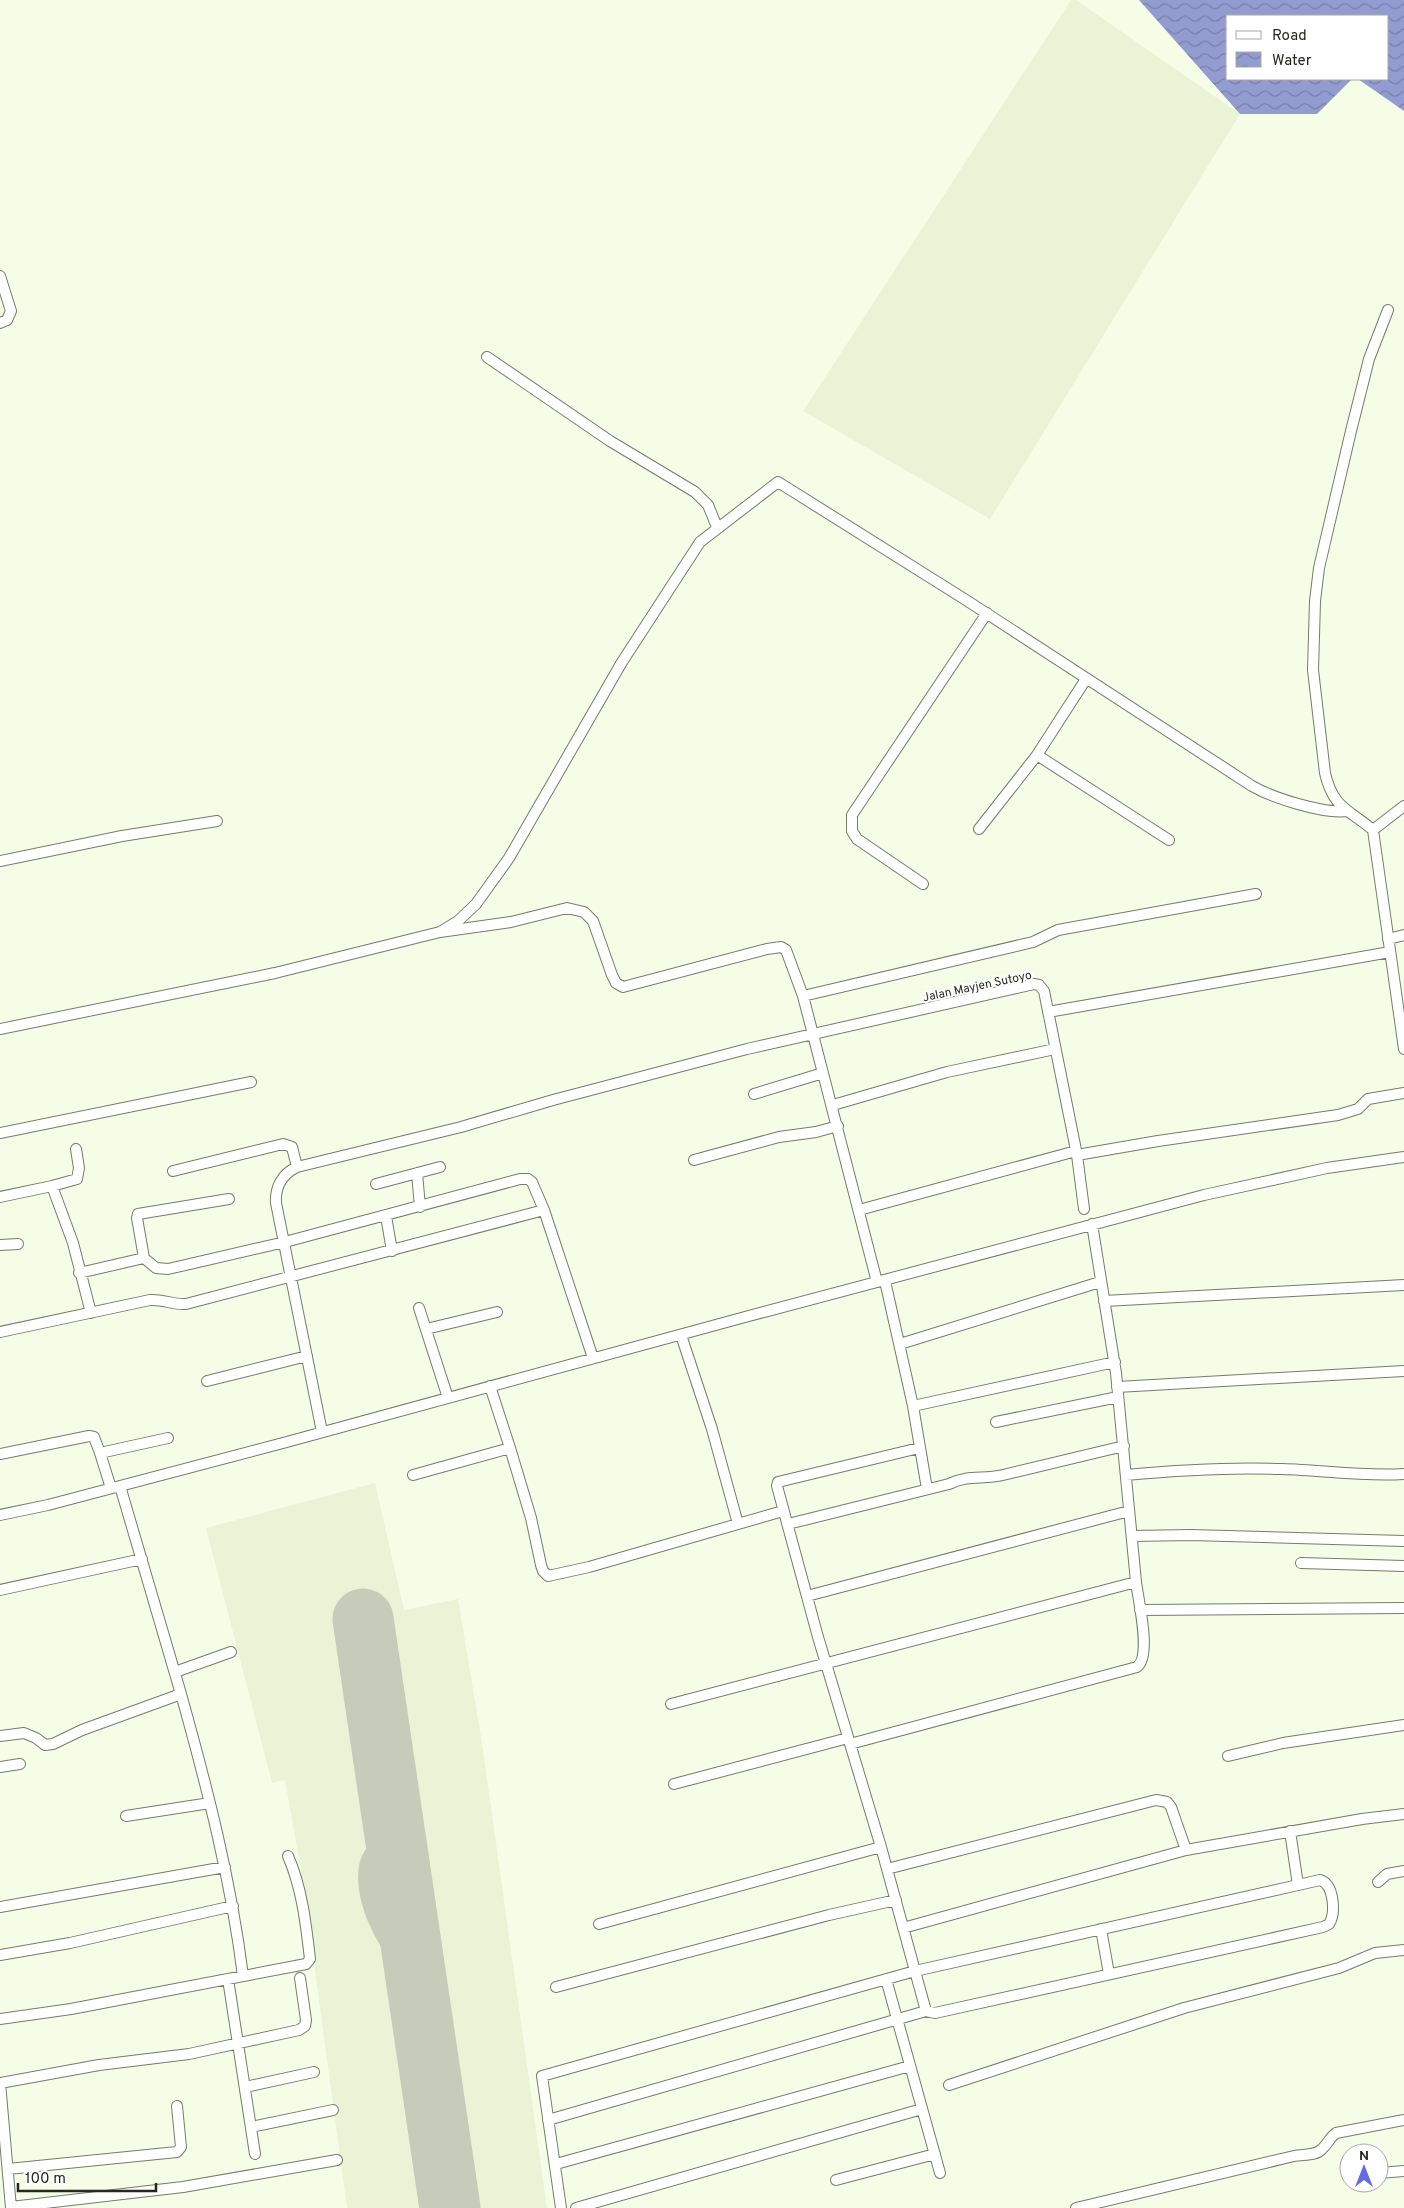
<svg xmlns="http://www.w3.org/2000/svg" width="1404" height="2208" viewBox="0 0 1404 2208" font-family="Overpass,sans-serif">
	<defs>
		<pattern id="water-waves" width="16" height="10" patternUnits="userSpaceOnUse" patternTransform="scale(1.25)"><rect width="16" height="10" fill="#939cd1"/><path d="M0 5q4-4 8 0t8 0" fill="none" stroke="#787fa9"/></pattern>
	</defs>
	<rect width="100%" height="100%" fill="#f6fde7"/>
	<path fill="#eaf3d6" d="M1071 0H1076L1240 114 990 519 803 411Z
		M375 1483 404 1610 458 1599 482 1743 547 2208H347L303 1881 285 1780 272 1783 206 1528Z"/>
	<path fill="url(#water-waves)" d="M1139 0H1404V111L1358 79H1388V16H1228V79H1352L1317 114H1240Z"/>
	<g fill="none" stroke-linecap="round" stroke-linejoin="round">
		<path stroke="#c6ccb9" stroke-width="25" d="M398 1855 393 1850C358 1848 372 1903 382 1922 391 1942 405 1960 416 1978"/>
		<path stroke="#c6ccb9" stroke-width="61" d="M363 1619 450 2208"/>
		<g stroke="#767c69" stroke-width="12">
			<path id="minor" d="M0 276 11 311 7 320 0 323
				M1388 310 1369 359 1351 431 1319 568 1315 601 1313 670 1325 773C1333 808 1348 809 1373 830L1404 1049
				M487 357 610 441 695 492 708 505 717 527
				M1037 755 1169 840
				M979 829 1037 755 1086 679
				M1373 830 1404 806
				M0 861 122 836 217 821
				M923 884 857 839 852 831V815L987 613
				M440 932 458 921 476 904 509 858 622 662 700 542 778 482 966 600 1252 786C1273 798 1323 814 1347 811
				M1388 939 1404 935
				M803 996 1033 942 1058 930 1256 894
				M1048 1012 1390 952
				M0 1029 275 973 440 932 511 922 567 908 584 912 593 921 612 975 616 983 623 987 767 949 781 947 786 950 803 996 877 1282
				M754 1094 823 1073
				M833 1105 947 1072 1055 1049
				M0 1133 251 1082
				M1077 1155 1158 1141 1338 1115 1358 1109 1368 1099 1404 1093
				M694 1160 779 1137 816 1132 838 1126
				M173 1171 283 1144 292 1147 297 1167
				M417 1173 420 1207
				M376 1184 440 1167
				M52 1186 77 1179 79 1168 76 1149
				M0 1197 52 1186 73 1243 91 1313
				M859 1210 1076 1151
				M386 1216 392 1251
				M1092 1224 1116 1373 1136 1582
				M0 1245 18 1244
				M144 1258 137 1218 138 1214 229 1199
				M79 1273 144 1258 156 1268 168 1269 285 1242 520 1179H528L532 1182 544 1210 593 1358
				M885 1281 913 1406 927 1489
				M1104 1301 1404 1285
				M419 1308 448 1398
				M426 1329 497 1312
				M0 1332 150 1300C163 1299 173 1305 186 1304L544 1210
				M681 1335 712 1429 738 1524
				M900 1344 1100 1282
				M207 1381 307 1356
				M1117 1387 1404 1371
				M913 1406 1115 1362
				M996 1422 1118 1397
				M322 1432 276 1203C275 1187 282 1174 297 1167L461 1127 553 1100 747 1049 1034 984 1039 985 1044 991 1077 1155 1084 1209
				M510 1448 531 1518 541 1565 543 1571 548 1576 589 1567 783 1511
				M919 1448 778 1482 777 1486 818 1637 881 1847 926 2011 935 2013 1323 1927 1329 1924C1336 1913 1334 1884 1320 1880L1298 1885
				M100 1453 111 1488
				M0 1454 89 1436 94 1437 100 1453 168 1438
				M413 1475 510 1448 490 1386
				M1126 1475C1178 1470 1230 1467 1282 1469 1323 1470 1363 1477 1404 1474
				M0 1515 48 1505 283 1443 745 1317 1204 1195 1327 1168 1404 1157
				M788 1524 949 1484C970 1474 982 1480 1003 1475L1124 1446
				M1132 1536 1191 1535 1404 1541
				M1301 1563 1404 1566
				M0 1590 142 1559
				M807 1596 1129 1511
				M1140 1610 1404 1608
				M175 1672 231 1652
				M181 1694C207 1787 231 1880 243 1976
				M671 1704 1136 1582C1138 1599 1152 1656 1137 1667L850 1744
				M0 1736 24 1733 36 1738 45 1745 53 1744 82 1730 181 1694 120 1486
				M1228 1756 1283 1743 1404 1725
				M0 1767 20 1764
				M674 1784 848 1738
				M126 1816 210 1803
				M887 1869 1156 1800 1167 1802 1171 1807 1186 1850
				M1378 1882 1387 1874 1404 1871
				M0 1907 225 1867
				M599 1924 881 1847
				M903 1928 1186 1850 1362 1819 1404 1814
				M1101 1929 1109 1974
				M0 1955 70 1943 233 1906
				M228 1979 255 2154
				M886 1979 940 2173
				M556 1987 829 1915 896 1900
				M0 2019 71 2009 306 1964 310 1959C306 1924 302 1888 288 1856
				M0 2083 99 2065 189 2054 299 2030 305 2026 306 2020 300 1978
				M0 2083 11 2208
				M949 2085 1184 2008 1339 1968 1375 1953 1404 1950
				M245 2087 314 2072
				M548 2120 926 2011
				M251 2127 333 2110
				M556 2164 910 2066
				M1346 2164 1349 2165
				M8 2169 177 2152 181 2147 177 2106
				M1379 2173 1404 2171
				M836 2180 935 2154
				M11 2207 183 2187 337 2160
				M561 2208 542 2076 915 1971 1298 1885 1290 1831
				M576 2208 922 2109
				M1076 2208 1294 2156C1303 2154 1316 2156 1322 2149 1328 2144 1329 2138 1336 2133L1404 2120"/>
		</g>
		<use href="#minor" stroke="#fff" stroke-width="10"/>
	</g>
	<g text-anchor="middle" stroke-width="4" stroke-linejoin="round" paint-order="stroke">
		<g font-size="12" fill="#262820" stroke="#fff">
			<text transform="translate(977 986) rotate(-12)" y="4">Jalan Mayjen Sutoyo</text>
		</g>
	</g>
	<rect x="1226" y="15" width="162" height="65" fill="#ffffff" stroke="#a8a9a6"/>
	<rect x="1236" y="31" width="25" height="8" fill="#ffffff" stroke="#a8a9a6"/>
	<text x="1272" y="40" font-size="15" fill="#262820">Road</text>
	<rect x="1236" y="52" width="25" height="15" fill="url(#water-waves)" stroke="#a8a9a6"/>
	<text x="1272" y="65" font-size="15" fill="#262820">Water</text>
	<g transform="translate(1364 2168)"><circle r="24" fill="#ffffff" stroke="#a8a9a6"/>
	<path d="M0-4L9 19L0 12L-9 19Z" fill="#636ce4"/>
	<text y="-8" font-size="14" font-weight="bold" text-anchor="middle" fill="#262820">N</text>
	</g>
	<path d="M18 2183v8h138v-8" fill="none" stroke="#262820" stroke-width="2.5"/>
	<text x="25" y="2183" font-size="15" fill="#262820" stroke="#ffffff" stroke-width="4" paint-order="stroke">100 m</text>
</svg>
